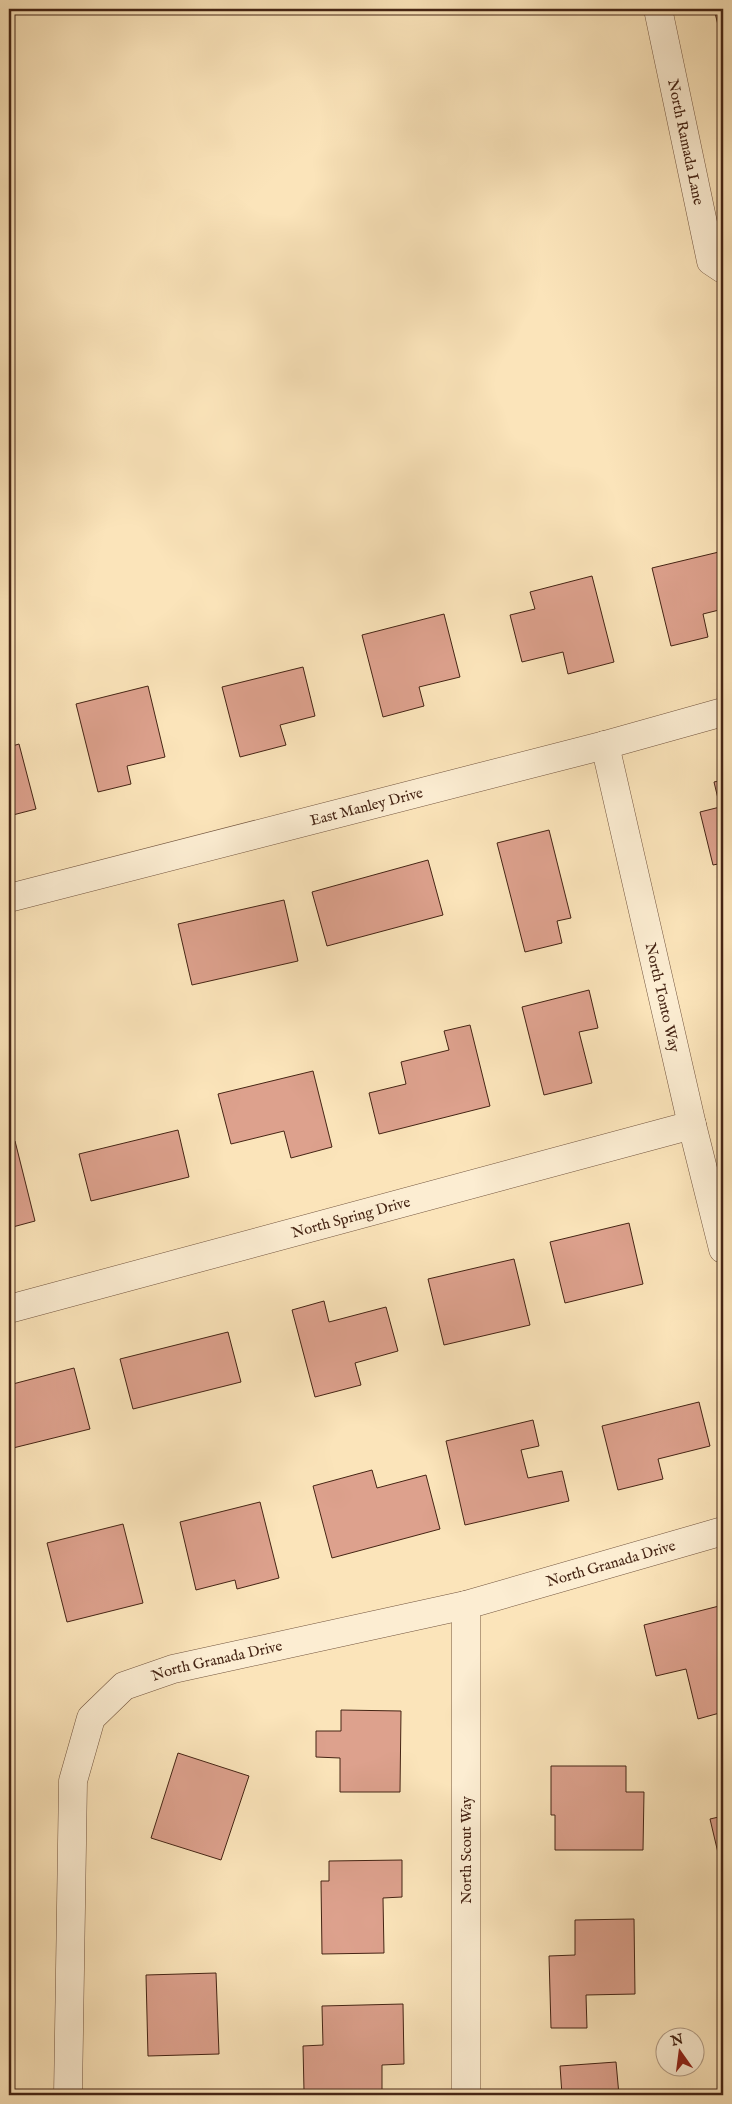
<svg xmlns="http://www.w3.org/2000/svg" width="732" height="2104" viewBox="0 0 732 2104" font-family="'IM FELL English',serif">
	<rect width="100%" height="100%" fill="#fbe4ba"/>
	<filter id="stains"><feTurbulence type="fractalNoise" baseFrequency=".004" numOctaves="4"/><feColorMatrix values="0 0 0 0 .2 0 0 0 0 .09 0 0 0 0 .02 0 0 0 .5 -.17"/></filter>
	<radialGradient id="worn" r=".72"><stop offset=".6" stop-color="#630" stop-opacity="0"/><stop offset="1" stop-color="#630" stop-opacity=".3"/></radialGradient>
	<path fill="#dda18d" stroke="#452414" d="M714 9H723V45Z
		M723 551V609L703 614 708 637 671 646 652 568Z
		M592 576 614 662 568 674 563 652 522 662 510 615 535 609 530 592Z
		M444 614 460 677 419 687 424 706 383 717 362 635Z
		M303 667 315 716 280 725 286 745 240 757 222 687Z
		M148 686 165 757 127 766 131 784 98 792 76 704Z
		M19 744 36 809 9 816V747Z
		M723 780V863L713 865 700 812 720 807 714 782Z
		M549 830 571 918 557 921 562 943 525 952 497 843Z
		M428 860 443 915 327 946 312 892Z
		M284 900 298 961 192 985 178 924Z
		M589 990 598 1028 579 1032 592 1083 544 1095 522 1007Z
		M470 1025 490 1106 379 1134 369 1093 406 1084 401 1062 449 1050 444 1031Z
		M313 1071 332 1147 291 1158 284 1131 231 1144 218 1094Z
		M178 1130 189 1177 91 1201 79 1154Z
		M15 1141 35 1221 9 1228V1142Z
		M629 1223 643 1284 565 1303 550 1242Z
		M514 1259 530 1325 444 1345 428 1279Z
		M324 1301 329 1322 386 1307 398 1351 355 1363 361 1385 315 1397 292 1310Z
		M228 1332 241 1382 133 1409 120 1359Z
		M74 1368 90 1429 9 1449V1385Z
		M699 1402 710 1446 658 1459 663 1479 618 1490 602 1426Z
		M533 1420 539 1446 521 1450 528 1478 562 1471 569 1501 465 1525 446 1441Z
		M372 1470 377 1488 426 1475 440 1529 332 1558 313 1486Z
		M260 1502 279 1578 237 1589 235 1580 196 1590 180 1522Z
		M123 1524 143 1603 67 1622 47 1543Z
		M723 1605V1712L698 1719 686 1669 656 1676 644 1625Z
		M341 1710 401 1711 400 1792H340V1758L316 1757V1731H341Z
		M178 1753 249 1776 221 1860 151 1838Z
		M551 1766H626V1792H644L643 1850H555V1815H551Z
		M723 1816V1874L710 1819Z
		M402 1860V1897L383 1898 384 1953 322 1954 321 1881H329V1861Z
		M634 1919 635 1994 586 1995 587 2028H551L549 1956 575 1955V1920Z
		M216 1973 219 2054 148 2056 146 1975Z
		M403 2004 404 2064 382 2065V2095H323V2091H304L303 2046 323 2045 322 2006Z
		M616 2062 619 2095H562L560 2066Z"/>
	<g fill="none" stroke-linecap="round" stroke-linejoin="round">
		<g stroke="#72543e" stroke-width="29">
			<g id="minor">
				<path id="s1" d="M658 9 711 261 723 269"/>
				<path id="s2" d="M605 745 692 1125 723 1249"/>
				<path id="s3" d="M9 898 605 745 723 712"/>
				<path id="s4" d="M9 1309 692 1125"/>
				<path d="M466 1605V2095"/>
				<path id="s5" d="M68 2095 73 1781 91 1718 124 1686 173 1669 466 1605 723 1531"/>
			</g>
		</g>
		<use href="#minor" stroke="#fcedd2" stroke-width="28"/>
	</g>
	<g text-anchor="middle" stroke-width="4" stroke-linejoin="round" paint-order="stroke">
		<g font-size="15" fill="#452414" stroke="#fcedd2">
			<text dy="5" stroke="none"><textPath href="#s1" startOffset="136">North Ramada Lane</textPath></text>
			<text dy="5" stroke="none"><textPath href="#s3" startOffset="369">East Manley Drive</textPath></text>
			<text dy="5" stroke="none"><textPath href="#s2" startOffset="259">North Tonto Way</textPath></text>
			<text dy="5" stroke="none"><textPath href="#s4" startOffset="354">North Spring Drive</textPath></text>
			<text dy="5" stroke="none"><textPath href="#s5" startOffset="928">North Granada Drive</textPath></text>
			<text dy="5" stroke="none"><textPath href="#s5" startOffset="522">North Granada Drive</textPath></text>
			<text transform="translate(466 1850) rotate(-90)" y="5">North Scout Way</text>
		</g>
	</g>
	<rect width="732" height="2104" fill="none" stroke="#fbe4ba" stroke-width="30"/>
	<rect x="10" y="10" width="712" height="2084" fill="none" stroke="#452414" stroke-width="2.5"/>
	<rect x="15" y="15" width="702" height="2074" fill="none" stroke="#452414"/>
	<g transform="translate(680 2052) rotate(346)"><circle r="24" fill="#fcedd2" stroke="#b39d86"/>
	<path d="M0-4L9 19L0 12L-9 19Z" fill="#8f2418"/>
	<text y="-8" font-size="14" font-weight="bold" text-anchor="middle" fill="#452414">N</text>
	</g>
	<rect width="100%" height="100%" filter="url(#stains)"/>
	<rect width="100%" height="100%" fill="url(#worn)"/>
</svg>
